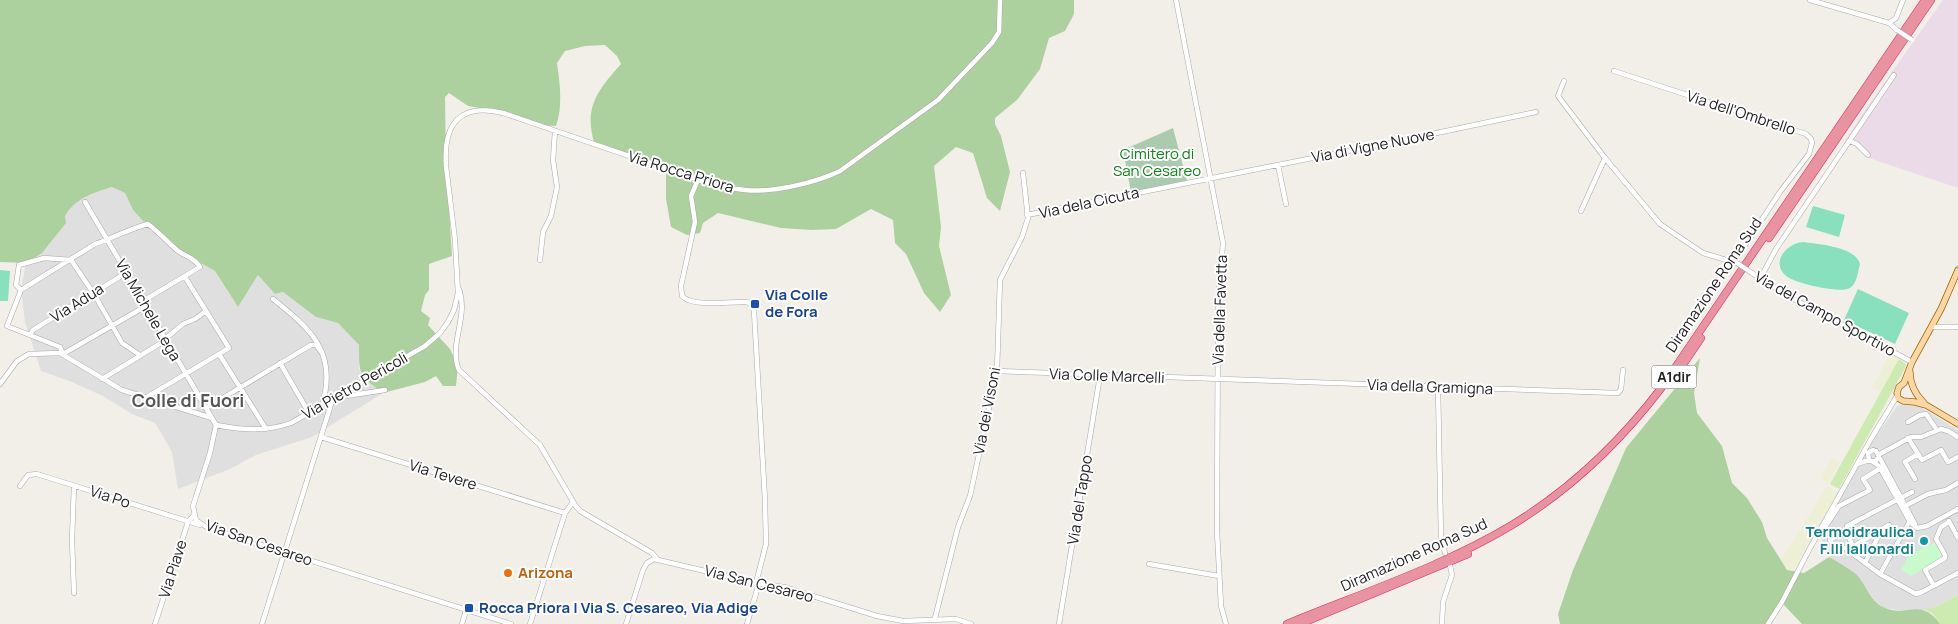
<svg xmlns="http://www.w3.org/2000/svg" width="1958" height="624" viewBox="0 0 1958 624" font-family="Manrope,sans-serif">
	<rect width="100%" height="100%" fill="#f2efe9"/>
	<path fill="#e0dfdf" d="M112 187 125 193 133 210 143 221 197 262 215 271 238 307 258 275 275 294 283 292 316 317 338 323 359 345V369L367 382 383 393 312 437 256 455 230 469 178 489 172 452 155 423 132 414 103 396 72 382 41 371 25 322 21 290 26 263 73 204 90 195Z
		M1909 403 1917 405 1958 430V595L1935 607 1922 610H1896L1884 608 1875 601 1856 575 1829 557 1820 535 1874 439 1897 406Z"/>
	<path fill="#ebdbe8" d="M1943 0H1958V188L1866 157 1858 148 1845 141 1865 110Z"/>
	<path fill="#eef0d5" d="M1890 354 1899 359 1881 392 1872 387Z
		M1832 457 1840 462 1828 483 1821 478Z
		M1827 486 1838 492 1793 571H1787L1781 560Z"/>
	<path fill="#cdebb0" d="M1899 359 1906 364 1905 368 1839 489 1830 484Z
		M1958 595V624H1940L1932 613 1923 609 1935 607Z"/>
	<path fill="#add19e" d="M0 0H1074V14L1065 31 1049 38 1040 69 1017 100 995 118V124L1001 136 1010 172 1000 211 987 198 973 153 956 147 934 166 941 227 939 246 951 295 940 312 924 293 906 254 895 243 893 220 871 209 836 229 812 230 781 228 718 213 703 223 700 233 687 235 671 227 666 199V169L595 145C583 108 597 91 621 64L617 56 605 45 585 46 565 51 557 63C560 84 563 106 556 126L535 125 498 111 468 106 449 93 445 97 446 162 452 256 429 264V290L425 295 421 311 430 318 428 325 450 349 458 366 456 386H443L436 376 425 382 383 393C358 375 359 374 359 345L338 323 316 317 283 292 275 294 258 275 238 307 215 271 178 251 160 232 143 221 133 210 125 193 112 187C94 193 75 198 65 216L66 223 42 253 26 263 0 262Z
		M1700 358 1694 393 1697 413 1722 446 1732 483 1747 498 1762 522 1767 538 1787 570 1804 573 1829 557C1838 562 1848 568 1856 574 1866 584 1870 601 1883 607 1906 619 1920 596 1940 624H1802L1782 603 1769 624H1560L1558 614 1573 570 1626 448Z"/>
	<path fill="#aacbaf" d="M1173 128 1187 181 1131 192 1123 150Z"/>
	<path fill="#c8facc" d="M1936 542 1944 556 1911 576 1901 570 1911 551H1917Z"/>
	<path fill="#88e0be" d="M1813 206 1845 215 1839 237 1806 227Z
		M1803 242C1818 244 1856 247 1860 264 1858 271 1857 284 1850 288 1841 294 1794 283 1786 276 1770 262 1787 243 1803 242Z
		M0 270 10 271 8 301H0Z
		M1858 289 1909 313 1895 344 1844 320Z"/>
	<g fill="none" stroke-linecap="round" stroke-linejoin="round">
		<g stroke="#a9a9a9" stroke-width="5.5">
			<path id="minor" d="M1176 0 1223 243 1218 301 1217 531 1221 606 1226 624
				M1810 0 1889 23 1897 30
				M1889 23 1896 18 1903 0
				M1614 71 1806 134 1811 139 1812 143 1809 154 1780 192 1734 262
				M1564 81 1558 96 1605 158 1660 224 1703 253 1736 263
				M1850 141 1857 144 1868 155
				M1278 165 1286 204
				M698 180 691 196 695 222 681 286 682 296C693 308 731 301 747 302L752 305 754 311 765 500 766 544 756 583
				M85 202 216 425 210 453 193 506 196 520 208 528 511 624
				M1581 211 1605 158
				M1027 215 1413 138 1536 112
				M540 260 543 232 551 216 557 187 553 160 555 131
				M1752 273 1788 296 1912 362
				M1760 279 1776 249 1894 75
				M459 289C469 317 448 345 459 370L540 445 575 505 580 511 652 553 657 559
				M21 290 16 285 19 265 44 258 71 260 94 294 122 343 140 355
				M273 299C311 329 338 353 322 405
				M1932 327H1958
				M30 335 33 330 126 273
				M165 339 183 324 195 319 206 311
				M63 354 60 347 7 326 21 290 95 244C113 238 129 229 148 224 159 232 167 242 178 251 185 256 195 258 200 267L143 301
				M63 354 146 306
				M219 354 266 429
				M280 363 309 413
				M997 371 1618 393 1621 389 1623 370
				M102 379 166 340
				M0 384 17 361 29 354 60 353 122 390 212 418
				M1438 388 1441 538 1445 553
				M145 398 229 348 185 277
				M206 408 311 345H316L322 353
				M1908 422 1920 415 1926 414 1937 430
				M216 425C242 430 266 432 291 423L425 346 440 333 448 322 454 310 458 293 455 240 446 166C443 124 460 102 503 113L714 185C724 187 734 189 745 190 772 193 815 183 840 171L938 100 992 43 999 32 1000 0
				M321 437 565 513
				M1908 438 1922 460 1941 450 1948 462 1958 457
				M1876 451 1915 524
				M1869 460 1868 453 1873 450
				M1873 462 1879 466 1910 522 1917 528 1927 526 1958 509
				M1857 464 1866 461H1876L1880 454 1911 437H1921L1941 429 1948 431 1958 437
				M1915 479 1905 462 1918 454
				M20 486 28 475 37 474 200 525
				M1905 506 1928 494 1946 490 1958 483
				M1949 521 1958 538
				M1819 532H1822L1839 506 1870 490 1863 479 1881 468
				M1854 546 1889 525
				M1845 548 1880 574 1916 594 1922 592 1958 573
				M1836 549 1830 540 1846 530
				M1853 554C1855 543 1845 536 1847 526L1912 492
				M1865 563 1881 531
				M1149 564 1219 576
				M1880 574 1911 519
				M1934 586 1925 570 1945 558V555L1936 539 1941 527 1949 522
				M74 593 72 540 74 486
				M935 618 958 527 970 496 997 371 1000 280 1022 237 1028 218 1023 173
				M155 624 188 522 194 515
				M262 624 333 398 385 390
				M462 624 466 610
				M530 624 565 513 573 502
				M626 624 643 570 647 563 654 559 756 583 784 587 877 616 903 621 956 619 971 624
				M747 624 759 583
				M1059 624 1100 376
				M1442 624 1443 602 1452 575 1450 565
				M1768 624 1782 602 1810 548 1871 439 1897 396"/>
		</g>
		<g stroke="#a06b00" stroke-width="7">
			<path id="major" d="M1958 270 1941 309 1912 362 1904 383 1899 387 1897 393 1898 398 1903 401 1915 402 1926 405 1958 424
				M1910 372C1910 384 1916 395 1924 403"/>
		</g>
		<g stroke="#dc2a67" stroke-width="8">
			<path id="highway" d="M1769 238 1931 0
				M1674 378 1701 338
				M1287 624C1362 593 1444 566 1512 525 1571 489 1621 441 1662 387L1925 0
				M1300 624 1468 554"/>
		</g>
		<use href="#minor" stroke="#fff" stroke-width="4.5"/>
		<use href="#major" stroke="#fcd6a4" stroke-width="5.5"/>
		<use href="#highway" stroke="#e892a2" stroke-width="7"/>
		<g stroke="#a9a9a9" stroke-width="5.5" stroke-linecap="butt">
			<path id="minor-bridge" d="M1897 30 1912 40
				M1737 263 1752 273"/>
		</g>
		<use href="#minor-bridge" stroke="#fff" stroke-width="4.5"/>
	</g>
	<g fill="#1a4fb4" stroke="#fff" stroke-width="2">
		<rect x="750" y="299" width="10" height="10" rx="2.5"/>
		<rect x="464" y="603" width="10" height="10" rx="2.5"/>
	</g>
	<circle fill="#0f9aa8" stroke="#fff" stroke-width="2" cx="1924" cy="541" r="5"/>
	<circle fill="#e8710a" stroke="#fff" stroke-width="2" cx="508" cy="573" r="5"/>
	<g text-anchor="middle" stroke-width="4" stroke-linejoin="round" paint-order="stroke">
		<rect fill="#fff" stroke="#646464" stroke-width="1" x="1651.5" y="365.5" width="45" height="23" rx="4"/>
		<g font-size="14" font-weight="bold" fill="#222">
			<text x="1674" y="382">A1dir</text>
		</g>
		<g font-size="15" fill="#222" stroke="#fff">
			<text transform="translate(1741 113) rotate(18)" y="5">Via dell'Ombrello</text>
			<text transform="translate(1373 146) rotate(-11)" y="5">Via di Vigne Nuove</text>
			<text transform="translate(681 172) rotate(17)" y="5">Via Rocca Priora</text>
			<text transform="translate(1089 203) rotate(-12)" y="5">Via dela Cicuta</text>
			<text transform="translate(1714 285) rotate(-56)" y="5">Diramazione Roma Sud</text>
			<text transform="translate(77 303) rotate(-32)" y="5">Via Adua</text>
			<text transform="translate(148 310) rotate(60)" y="5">Via Michele Lega</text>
			<text transform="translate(1220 310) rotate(-88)" y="5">Via della Favetta</text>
			<text transform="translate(1825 314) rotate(29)" y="5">Via del Campo Sportivo</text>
			<text transform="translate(1107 376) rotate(2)" y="5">Via Colle Marcelli</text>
			<text transform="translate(355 386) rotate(-30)" y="5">Via Pietro Pericoli</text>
			<text transform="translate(1430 387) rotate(2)" y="5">Via della Gramigna</text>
			<text transform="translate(987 411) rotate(-79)" y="5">Via dei Visoni</text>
			<text transform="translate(443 475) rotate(17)" y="5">Via Tevere</text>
			<text transform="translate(110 497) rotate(18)" y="5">Via Po</text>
			<text transform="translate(1080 500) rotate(-81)" y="5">Via del Tappo</text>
			<text transform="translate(259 543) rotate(19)" y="5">Via San Cesareo</text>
			<text transform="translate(1414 555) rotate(-24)" y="5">Diramazione Roma Sud</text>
			<text transform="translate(173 569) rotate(-72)" y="5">Via Piave</text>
			<text transform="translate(759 584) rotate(14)" y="5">Via San Cesareo</text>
		</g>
		<g font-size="15" fill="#0c8416" stroke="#fff">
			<text x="1157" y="159">Cimitero di<tspan x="1157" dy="17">San Cesareo</tspan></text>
		</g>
		<g font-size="15" font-weight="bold" fill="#164399" stroke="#fff" text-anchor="start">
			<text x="765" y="300">Via Colle<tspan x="765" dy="17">de Fora</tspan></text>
			<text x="479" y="613">Rocca Priora | Via S. Cesareo, Via Adige</text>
		</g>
		<g font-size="15" font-weight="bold" fill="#0d838f" stroke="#fff" text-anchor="end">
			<text x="1914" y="537">Termoidraulica<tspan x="1914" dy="17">F.lli Iallonardi</tspan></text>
		</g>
		<g font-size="15" font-weight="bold" fill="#c56008" stroke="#fff" text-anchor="start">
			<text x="518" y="578">Arizona</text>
		</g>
		<g font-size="18" font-weight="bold" fill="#555" stroke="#fff">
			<text x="188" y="407">Colle di Fuori</text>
		</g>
	</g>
</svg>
